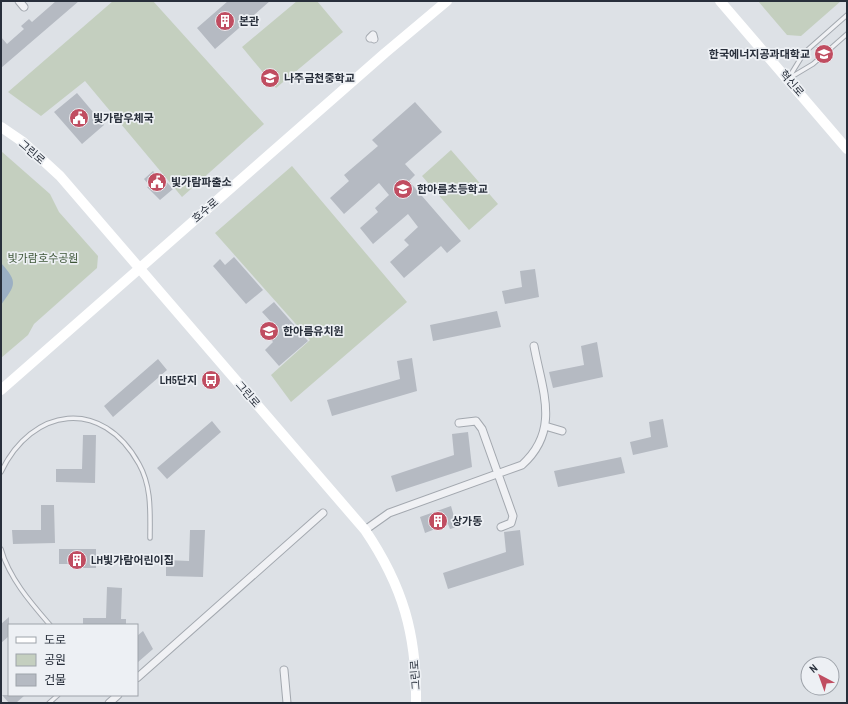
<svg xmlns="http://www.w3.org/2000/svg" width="848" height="704" viewBox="0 0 848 704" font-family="'Archivo Narrow','Noto Sans KR',sans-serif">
	<rect width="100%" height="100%" fill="#dde1e6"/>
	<path fill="#c4cfbf" d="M113 1H153L264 124 182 197 85 81 41 116 8 92Z
		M297 1H317L343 32 276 88 242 47Z
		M758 1H841L801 36 787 35Z
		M451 150 498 204 469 230 422 176Z
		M1 151 50 194 59 212 98 256 97 268 34 324 28 335 1 358Z
		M292 166 407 302 291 402 271 375 310 340 215 233Z"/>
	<path fill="#9bafc3" d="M1 263C19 283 15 285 1 305Z"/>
	<path fill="#b5bac2" d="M56 1H79L1 68V37L7 44 24 29 21 26 29 19 32 22Z
		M228 1H270L215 49 197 28Z
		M77 93 104 125 82 144 54 112Z
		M415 102 442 132 405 164 415 175 409 181 461 241 447 253 441 246 404 278 390 262 409 245 404 240 418 227 408 214 373 244 360 228 378 212 375 208 389 195 379 183 344 214 330 198 349 181 344 175 378 146 372 140Z
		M153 171 160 179 162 177 173 189 160 200 147 187 150 186 144 179Z
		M234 257 263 290 246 304 213 266 220 259 225 265Z
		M535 269 539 297 505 304 502 291 522 287 520 271Z
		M274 302 308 341 279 366 265 350 273 342 263 330 272 323 262 312Z
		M497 311 501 327 433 341 430 325Z
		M597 342 603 377 553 388 549 372 584 365 581 346Z
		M412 358 417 391 332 416 327 400 400 379 397 361Z
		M158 359 167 370 113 417 104 406Z
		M663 419 668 447 633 455 630 442 651 437 649 422Z
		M212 421 221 432 167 479 157 468Z
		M468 432 472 467 396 492 391 476 454 455 452 434Z
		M83 435H96L95 483 56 482V469H82Z
		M621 457 625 473 558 487 554 471Z
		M41 505H54L55 543 13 544 12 530H41Z
		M451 506 457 527 450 529 448 524 425 533 420 517Z
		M190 530H205L203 577 166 576V560L189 561Z
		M520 530 524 565 448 589 443 573 506 552 504 532Z
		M59 549H96V568H83V564H59Z
		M107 587 122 588 121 619H126V625H83V618H106Z
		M9 617V636L1 643V624Z
		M143 631 153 649 137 663V636Z
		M2 695H25L16 703H9Z"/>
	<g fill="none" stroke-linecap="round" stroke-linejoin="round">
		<g stroke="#a3a8af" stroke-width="5.5">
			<path id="lane" d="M847 15 804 53 788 79 813 64 847 34
				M1 472C32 407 102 397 139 464 152 487 150 513 150 538
				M1 549C9 578 31 603 50 625
				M49 703 58 695"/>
		</g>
		<g stroke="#a3a8af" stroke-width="9">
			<path id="street" d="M19 1 24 7
				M370 38 373 35 374 39
				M459 423 476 421 482 429 513 516 511 523 501 527
				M545 426 562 431
				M365 530 389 513 522 465C561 430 542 390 534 346
				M284 670 287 703
				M137 678 323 513
				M109 703 118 695"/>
		</g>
		<use href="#lane" stroke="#f0f1f4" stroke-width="3.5"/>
		<use href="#street" stroke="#f0f1f4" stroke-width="7"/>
		<path stroke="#fff" stroke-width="10" d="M720 1 847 149
			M1 127 23 142 60 176 365 530C403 586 417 635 416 703
			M1 390 385 53 447 1"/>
	</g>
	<defs>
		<g id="building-disc" transform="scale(1)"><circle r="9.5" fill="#c04d61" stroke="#edf0f4"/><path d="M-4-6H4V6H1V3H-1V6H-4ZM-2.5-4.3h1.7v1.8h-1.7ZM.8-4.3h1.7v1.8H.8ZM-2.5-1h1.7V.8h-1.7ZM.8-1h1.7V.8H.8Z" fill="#fff"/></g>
		<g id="university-disc" transform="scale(1)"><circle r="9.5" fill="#c04d61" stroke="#edf0f4"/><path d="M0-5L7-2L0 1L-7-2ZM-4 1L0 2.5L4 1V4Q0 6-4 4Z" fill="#fff"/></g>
		<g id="school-disc" transform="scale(1)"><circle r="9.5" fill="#c04d61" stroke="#edf0f4"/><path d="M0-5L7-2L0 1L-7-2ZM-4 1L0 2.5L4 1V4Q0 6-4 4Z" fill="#fff"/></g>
		<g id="civic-disc" transform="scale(1)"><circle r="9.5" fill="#c04d61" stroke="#edf0f4"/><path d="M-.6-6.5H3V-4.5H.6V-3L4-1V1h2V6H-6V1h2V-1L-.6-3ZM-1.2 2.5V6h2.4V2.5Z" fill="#fff"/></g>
		<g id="bus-disc" transform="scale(1)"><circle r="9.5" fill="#c04d61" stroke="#edf0f4"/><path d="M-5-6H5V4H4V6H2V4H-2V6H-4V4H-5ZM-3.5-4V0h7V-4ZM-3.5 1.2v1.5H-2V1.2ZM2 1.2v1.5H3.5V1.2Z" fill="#fff"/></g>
	</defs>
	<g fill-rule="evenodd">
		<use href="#building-disc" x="225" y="21"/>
		<use href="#university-disc" x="824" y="54"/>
		<use href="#school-disc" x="270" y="78"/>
		<use href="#civic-disc" x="79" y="118"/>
		<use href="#civic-disc" x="157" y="182"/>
		<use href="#school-disc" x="403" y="189"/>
		<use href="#school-disc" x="269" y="331"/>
		<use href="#bus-disc" x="211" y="380"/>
		<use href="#building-disc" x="438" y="521"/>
		<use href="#building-disc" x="77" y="560"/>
	</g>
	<g text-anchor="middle" stroke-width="3.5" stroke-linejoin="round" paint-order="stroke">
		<g font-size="11" font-weight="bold" fill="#282f3b" stroke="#edf0f4" text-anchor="start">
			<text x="239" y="25">본관</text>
			<text x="810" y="58" text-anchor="end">한국에너지공과대학교</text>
			<text x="284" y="82">나주금천중학교</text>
			<text x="93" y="122">빛가람우체국</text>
			<text x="171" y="186">빛가람파출소</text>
			<text x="417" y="193">한아름초등학교</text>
			<text x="283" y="335">한아름유치원</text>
			<text x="197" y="384" text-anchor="end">LH5단지</text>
			<text x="452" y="525">상가동</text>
			<text x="91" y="564">LH빛가람어린이집</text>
		</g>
		<g font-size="11" fill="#282f3b" stroke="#edf0f4">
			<text transform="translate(792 83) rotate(49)" y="4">혁신로</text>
			<text transform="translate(32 152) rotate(41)" y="4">그린로</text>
			<text transform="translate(205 210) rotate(-41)" y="4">호수로</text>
			<text transform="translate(248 394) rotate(49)" y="4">그린로</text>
			<text transform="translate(415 675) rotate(-94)" y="4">그린로</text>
		</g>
		<g font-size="11" fill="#3d5537" stroke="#edf0f4">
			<text x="43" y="262">빛가람호수공원</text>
		</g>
	</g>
	<rect width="848" height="704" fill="none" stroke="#282f3b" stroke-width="4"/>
	<rect x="8" y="624" width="130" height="72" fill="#edf0f4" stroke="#9ea3aa"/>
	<rect x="16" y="637" width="20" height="6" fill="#ffffff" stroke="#9ea3aa"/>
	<text x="44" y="644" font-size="12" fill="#282f3b">도로</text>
	<rect x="16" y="654" width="20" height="12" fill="#c4cfbf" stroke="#9ea3aa"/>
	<text x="44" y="664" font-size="12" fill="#282f3b">공원</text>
	<rect x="16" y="674" width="20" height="12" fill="#b5bac2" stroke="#9ea3aa"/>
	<text x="44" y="684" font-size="12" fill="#282f3b">건물</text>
	<g transform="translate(820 676) rotate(319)"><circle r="19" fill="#edf0f4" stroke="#9ea3aa"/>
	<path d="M0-3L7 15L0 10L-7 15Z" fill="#c04d61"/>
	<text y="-6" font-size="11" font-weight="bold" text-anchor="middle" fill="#282f3b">N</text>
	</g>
</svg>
